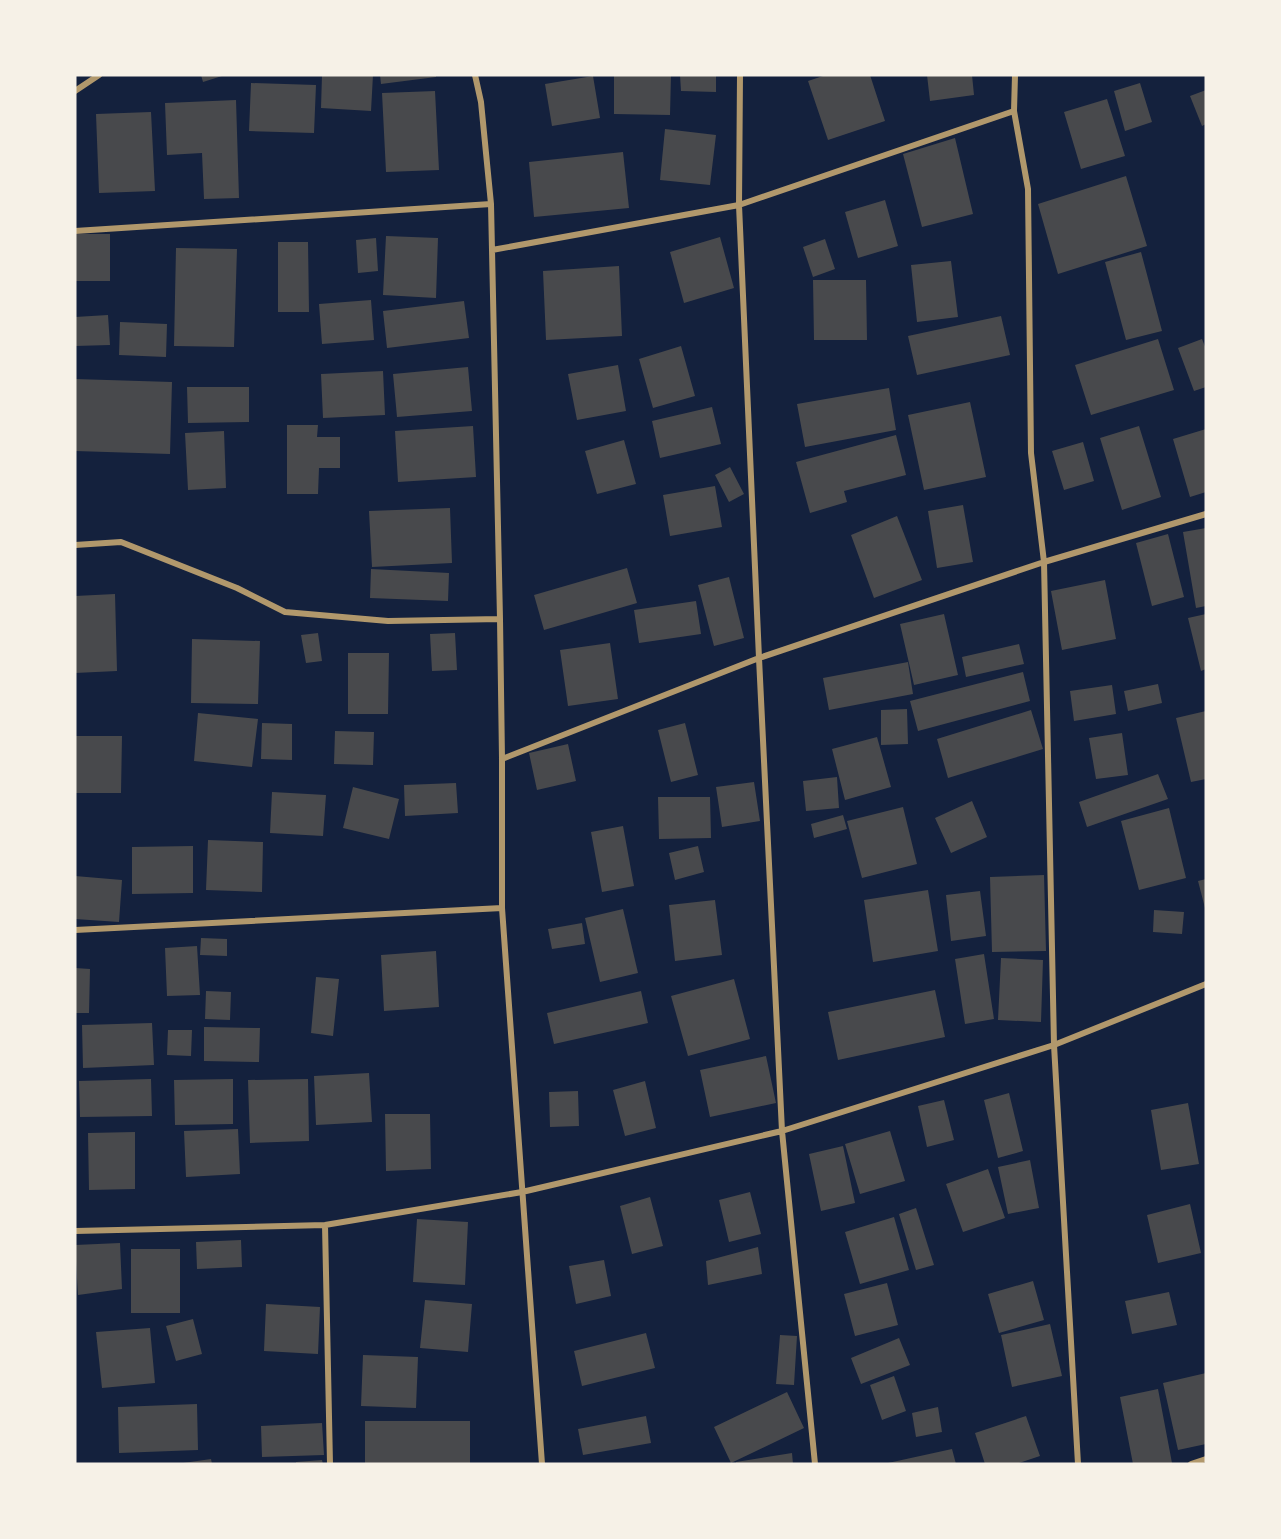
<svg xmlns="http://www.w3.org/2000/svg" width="1281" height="1539" viewBox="0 0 1281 1539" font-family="Figtree,sans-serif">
	<rect width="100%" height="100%" fill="#14213d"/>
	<path fill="#48494c" d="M201 75H222V76L203 82Z
		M322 75H373L371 111 321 108Z
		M380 75H436V77L381 84Z
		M614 75H671L670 115 614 114Z
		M680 75H716V92L681 91Z
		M826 75H870L885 121 828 140 808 81Z
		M927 75H972L974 95 930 101Z
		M593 76 600 118 552 126 545 84Z
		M251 83 316 85 314 133 249 131Z
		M1140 83 1152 122 1125 131 1114 91Z
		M1206 90V124L1202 126 1190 96Z
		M435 91 439 170 386 172 382 93Z
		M1107 99 1125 156 1081 169 1064 112Z
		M236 100 239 198 204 199 202 153 167 155 165 103Z
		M151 112 155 191 99 193 96 114Z
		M665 129 716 135 710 185 660 180Z
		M955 138 973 214 922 227 903 154Z
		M623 152 629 208 534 217 529 162Z
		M1126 176 1147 246 1058 274 1038 204Z
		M885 200 898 246 858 258 845 212Z
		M75 234H110V281H75Z
		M386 236 438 238 436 298 383 295Z
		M720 237 734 288 684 303 670 252Z
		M376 238 378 271 358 273 356 240Z
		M825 239 835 269 813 277 803 247Z
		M278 242H308L309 312H278Z
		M176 248 237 249 234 347 174 346Z
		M1141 252 1162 331 1126 340 1105 262Z
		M951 261 958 317 917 322 911 265Z
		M619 266 622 336 546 340 543 271Z
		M813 280H866L867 340H814Z
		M371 300 374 340 322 344 319 304Z
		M464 301 469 338 387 348 383 311Z
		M108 315 110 345 75 346V317Z
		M1001 316 1010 355 917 375 908 336Z
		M120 322 167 324 166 357 119 355Z
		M1158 339 1174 390 1091 415 1075 365Z
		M1202 339 1206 349V387L1194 391 1178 348Z
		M681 346 695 396 653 408 639 359Z
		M618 365 626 411 577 420 568 374Z
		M468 367 472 411 397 417 393 374Z
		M383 371 385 415 323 418 321 374Z
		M75 379 172 382 170 454 75 451Z
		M187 387H249V422L188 423Z
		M889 388 896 430 805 447 797 404Z
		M970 402 986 477 924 490 908 415Z
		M712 407 721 444 660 458 652 421Z
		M287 425H318L317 437H340V468H319L318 494H287Z
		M473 426 476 477 398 482 395 431Z
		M1139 426 1161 497 1122 510 1100 438Z
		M1206 429V492L1190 497 1173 439Z
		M224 431 226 488 188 490 185 433Z
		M896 435 906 475 844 491 847 502 810 513 796 462Z
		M624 440 636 484 597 494 585 451Z
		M1083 442 1094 481 1064 490 1052 451Z
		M730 467 744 494 729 502 715 475Z
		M715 486 722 527 670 536 663 495Z
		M963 505 973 562 937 568 928 511Z
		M450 508 452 563 372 567 369 511Z
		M897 516 922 580 874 598 851 535Z
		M1206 528V606L1196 608 1183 532Z
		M1168 534 1184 597 1152 606 1136 543Z
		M627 568 637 603 544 630 534 595Z
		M371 569 449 573 448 601 370 598Z
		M729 577 744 638 714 646 698 585Z
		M1105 580 1116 639 1062 650 1051 591Z
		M115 594 117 671 75 673V596Z
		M696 601 701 634 639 643 634 610Z
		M944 614 958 675 914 685 900 624Z
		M1206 614V669L1201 671 1188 618Z
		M318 633 322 661 306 663 301 635Z
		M455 633 457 670 432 671 430 634Z
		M192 639 260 641 258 704 191 703Z
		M610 643 618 699 568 706 560 650Z
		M1019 644 1024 664 966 677 962 657Z
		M348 653H389L388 714H348Z
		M908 662 913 694 829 710 823 678Z
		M1023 672 1030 701 918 731 910 701Z
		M1158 684 1162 703 1128 711 1124 691Z
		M1112 685 1116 714 1074 721 1070 691Z
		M907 709 908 744 881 745V710Z
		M1031 710 1043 749 948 778 937 739Z
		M1206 711V779L1191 782 1176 718Z
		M198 713 258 719 252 767 194 761Z
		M262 723 292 724V760L261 759Z
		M685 723 698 775 671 782 658 730Z
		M335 731 374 732 373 765 334 764Z
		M1122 733 1128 775 1096 779 1089 738Z
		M75 736H122L121 793H75Z
		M877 737 891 787 845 800 832 749Z
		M568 744 576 781 537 790 529 753Z
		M1158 774 1168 799 1087 827 1079 802Z
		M837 777 839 808 806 811 803 781Z
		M754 782 760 821 722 827 716 787Z
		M456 783 458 813 405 816 404 785Z
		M353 787 399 799 389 839 343 828Z
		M272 792 326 795 323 836 270 833Z
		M658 797H710L711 838 659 839Z
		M972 801 987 837 951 853 935 818Z
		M903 807 917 864 862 878 847 821Z
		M1169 808 1186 878 1139 890 1121 821Z
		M843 815 847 829 814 838 811 824Z
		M623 826 634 886 602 892 591 832Z
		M208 840 263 842 262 892 206 890Z
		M193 846V893L132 894V847Z
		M698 846 704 872 675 880 669 853Z
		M1044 875 1046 951 992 952 990 877Z
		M75 876 122 880 119 922 75 919Z
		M1206 879V908H1205L1198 881Z
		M928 890 938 951 873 962 864 900Z
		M980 891 986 936 951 941 946 895Z
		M715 900 722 955 675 961 669 905Z
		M623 909 638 973 600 982 585 918Z
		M1154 910 1184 912 1182 934 1153 932Z
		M582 923 585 944 552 949 548 929Z
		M201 938 227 939V956L200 955Z
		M197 946 200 995 167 996 165 948Z
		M436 951 439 1007 384 1011 381 955Z
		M984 954 994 1019 965 1024 955 959Z
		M1001 958 1043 960 1041 1022 998 1020Z
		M75 968 90 969 89 1013H75Z
		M316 977 339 979 333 1036 311 1033Z
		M734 979 750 1039 688 1056 671 996Z
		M935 990 945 1037 838 1060 828 1012Z
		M206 991 231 992 230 1020 205 1019Z
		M641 991 648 1023 554 1044 547 1013Z
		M152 1023 154 1065 83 1068 82 1025Z
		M204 1027 260 1028 259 1062 204 1061Z
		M168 1030H192L191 1056 167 1055Z
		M766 1056 776 1103 710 1117 700 1070Z
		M369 1073 372 1122 316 1125 314 1076Z
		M151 1079 152 1116 80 1117 79 1081Z
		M233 1079V1124L175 1125 174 1080Z
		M308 1079 309 1141 250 1143 248 1080Z
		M645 1081 656 1128 625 1136 613 1090Z
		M578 1091 579 1126 550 1127 549 1092Z
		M1009 1093 1023 1151 998 1158 984 1100Z
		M944 1100 954 1140 927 1147 918 1106Z
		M1188 1103 1199 1164 1161 1170 1151 1110Z
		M385 1114H430L431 1169 386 1171Z
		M238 1129 240 1174 186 1177 184 1131Z
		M890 1131 905 1181 860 1194 845 1144Z
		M135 1132V1189L89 1190 88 1133Z
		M843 1146 855 1203 821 1211 809 1154Z
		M1030 1160 1039 1208 1008 1214 998 1167Z
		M988 1169 1005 1218 963 1232 946 1184Z
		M750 1192 761 1234 729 1242 719 1200Z
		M650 1197 663 1246 632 1254 620 1206Z
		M1190 1204 1201 1253 1158 1263 1147 1215Z
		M916 1208 934 1265 916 1270 899 1214Z
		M894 1217 909 1270 860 1284 845 1232Z
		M417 1219 468 1222 465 1285 413 1282Z
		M241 1240 242 1267 197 1269 196 1242Z
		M120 1243 122 1289 78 1295 75 1245Z
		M758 1247 762 1274 708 1285 706 1261Z
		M131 1249H180V1313H131Z
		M604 1260 611 1296 576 1304 569 1266Z
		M1033 1281 1044 1320 999 1333 988 1294Z
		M887 1283 898 1325 855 1336 844 1294Z
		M1169 1292 1177 1325 1132 1334 1125 1301Z
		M425 1300 472 1304 468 1352 420 1348Z
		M266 1304 320 1307 318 1354 264 1351Z
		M193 1319 202 1354 176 1361 166 1326Z
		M1050 1324 1062 1376 1012 1387 1001 1335Z
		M150 1328 155 1383 102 1388 96 1332Z
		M646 1333 655 1368 582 1386 574 1351Z
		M780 1335 797 1336 794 1385 776 1384Z
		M899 1338 910 1365 861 1384 851 1358Z
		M363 1355 418 1357 416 1408 361 1406Z
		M1206 1373V1444L1178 1450 1163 1383Z
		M894 1376 906 1411 882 1420 870 1385Z
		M1158 1389 1172 1463 1133 1464 1120 1397Z
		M787 1392 804 1428 731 1463 714 1427Z
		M197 1404 198 1450 119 1453 118 1407Z
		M938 1407 942 1432 916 1437 912 1413Z
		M646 1416 651 1443 583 1455 578 1429Z
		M1026 1416 1040 1456 1016 1464H985L975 1433Z
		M365 1421H470V1464H365Z
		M322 1423 324 1455 262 1457 261 1426Z
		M952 1449 956 1464H888V1463Z
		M792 1453 793 1464H736V1462Z
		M211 1459 212 1464H183V1463Z
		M322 1460 323 1464H296V1462Z"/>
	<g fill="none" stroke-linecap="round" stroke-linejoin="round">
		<path stroke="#b1986c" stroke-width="6" d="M475 75 481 102 491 204 500 619 502 759V908L542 1464
			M740 75 739 205 759 658 782 1131 815 1464
			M1015 75 1014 111 1028 189 1031 453 1044 562 1054 1045 1078 1464
			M75 91 99 75
			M75 231 491 204
			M492 250 739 205 1014 111
			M75 545 121 542 237 588 285 612 388 621 500 619
			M502 759 759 658 1044 562 1206 514
			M75 930 502 908
			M325 1225 330 1464
			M75 1231 325 1225 522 1192 782 1131 1054 1045 1206 984
			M1191 1464 1206 1459"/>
	</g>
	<rect width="1281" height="1539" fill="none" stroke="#f6f1e7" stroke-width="153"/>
</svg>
